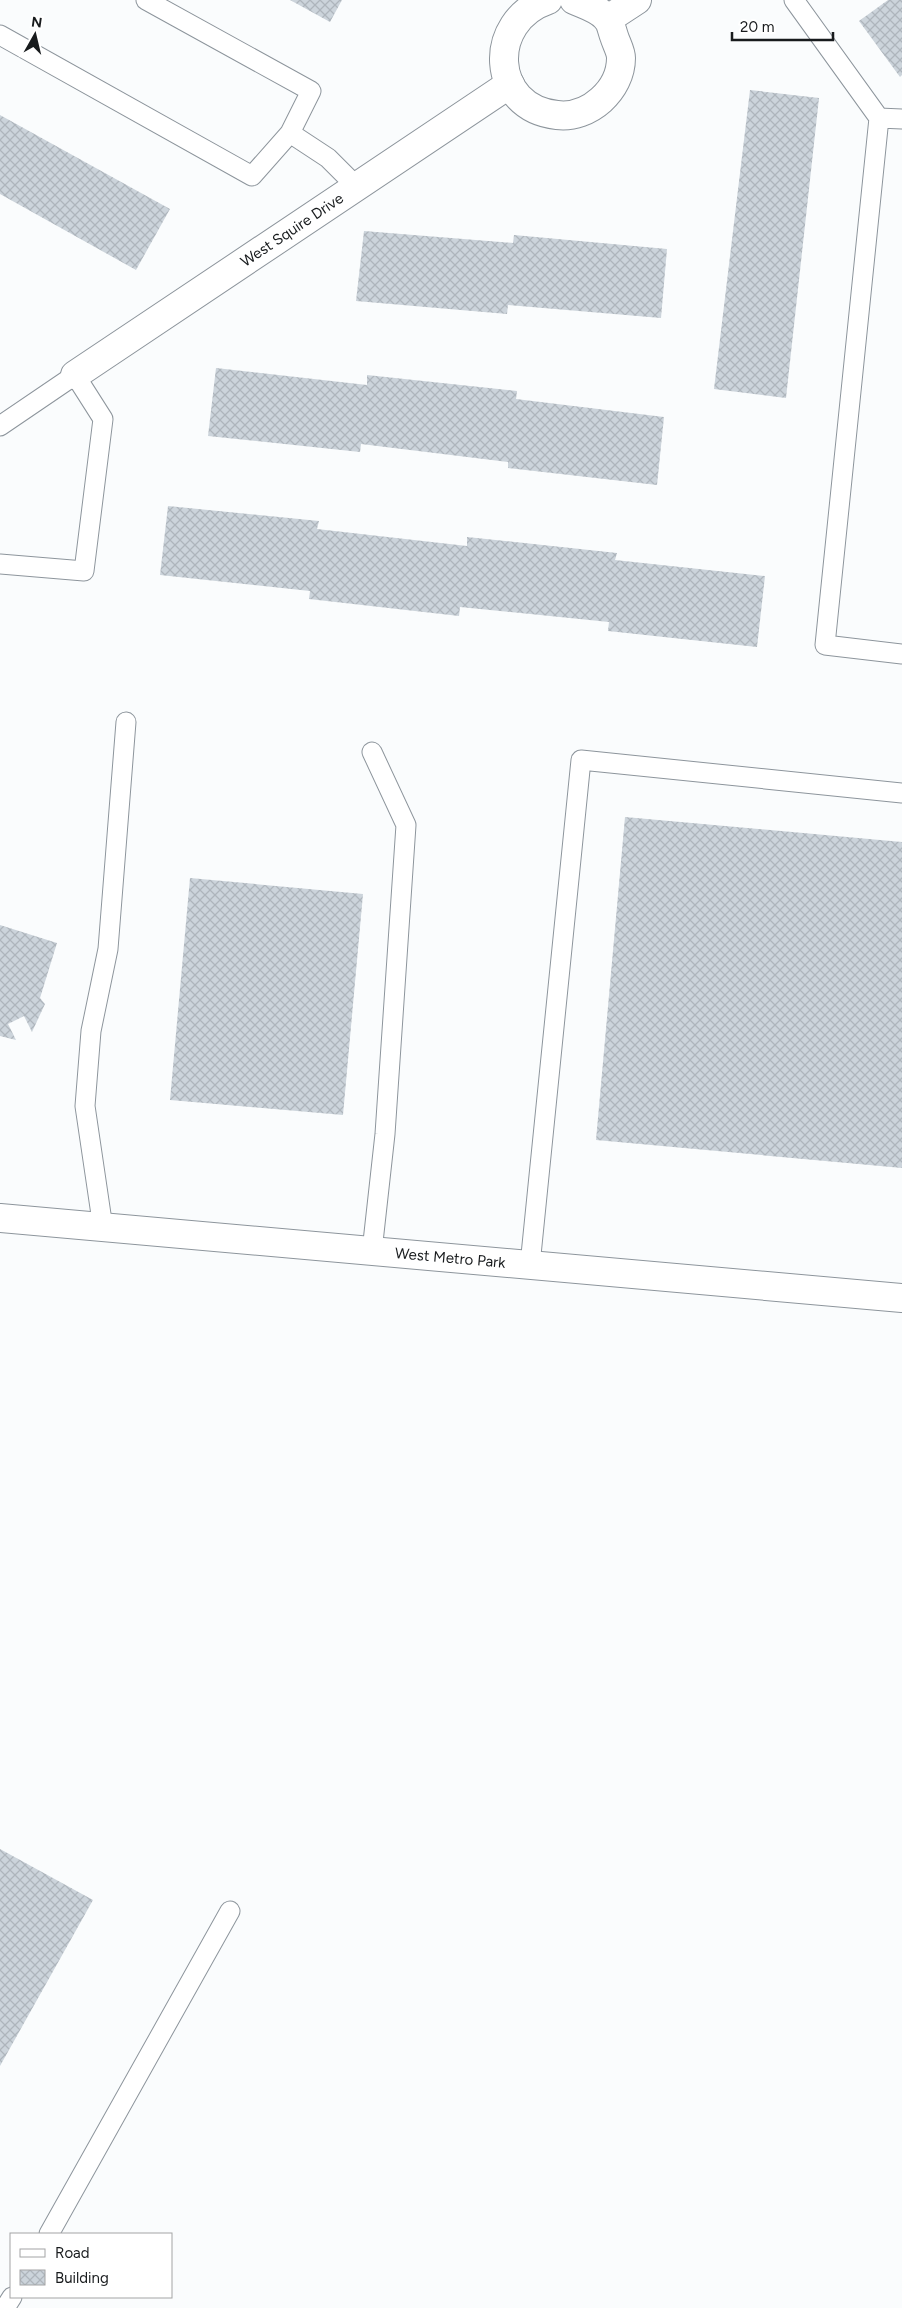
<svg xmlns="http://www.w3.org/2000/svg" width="902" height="2308" viewBox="0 0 902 2308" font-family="Figtree,sans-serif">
	<defs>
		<pattern id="building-cross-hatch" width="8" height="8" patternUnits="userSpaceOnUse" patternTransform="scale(1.25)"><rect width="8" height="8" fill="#ccd4db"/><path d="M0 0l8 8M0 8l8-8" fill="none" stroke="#aeb5bc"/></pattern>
	</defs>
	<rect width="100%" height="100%" fill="#fafcfd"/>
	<path fill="url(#building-cross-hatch)" d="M290 0H342L330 22Z
		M888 0H902V75L900 77 859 21Z
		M750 90 819 98 786 398 714 389Z
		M0 115 170 209 136 270 0 194Z
		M364 231 513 243 514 235 667 249 661 318 508 305 507 314 356 301Z
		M216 368 367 385V375L517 391 516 399 664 417 657 485 508 468V462L361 444 360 452 208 436Z
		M168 506 319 521 317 529 467 546V537L617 553 615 560 765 576 757 647 608 631 609 622 460 607 459 616 309 599 310 591 160 575Z
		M625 817 902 842V1168L596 1140Z
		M190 878 363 894 343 1115 170 1100Z
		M0 925 57 943 40 998 45 1004 32 1032 24 1016 8 1024 16 1040 0 1036Z
		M0 1849 93 1900 0 2066Z"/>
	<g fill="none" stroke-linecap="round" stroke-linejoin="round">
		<g stroke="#8d959c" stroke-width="21">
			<path id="service" d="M794 0 879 118 825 645 902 654
				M0 35 252 176 290 133 311 91 146 0
				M879 118 902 119
				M290 133 328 158 356 186
				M0 426 75 375 103 419 84 571 0 564
				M372 752 406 825 385 1134 372 1251
				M103 1228 85 1106 91 1031 108 949 126 722
				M530 1265 581 760 902 793
				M49 2234 230 1911
				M5 2308 12 2297"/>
		</g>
		<g stroke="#8d959c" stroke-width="30">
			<g id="minor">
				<path d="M548 0C486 21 490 108 557 115 589 119 621 90 621 58 621 51 616 43 614 36 612 31 611 23 607 19 600 9 585 5 574 0"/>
				<path d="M608 19 637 0"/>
				<path id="s1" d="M75 375 510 84"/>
				<path id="s2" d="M0 1218 902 1298"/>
			</g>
		</g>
		<use href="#service" stroke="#fff" stroke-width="19"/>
		<use href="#minor" stroke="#fff" stroke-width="28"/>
	</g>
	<g text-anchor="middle" stroke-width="5" stroke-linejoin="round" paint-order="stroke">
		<g font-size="15" fill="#181b1d" stroke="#fff">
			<text dy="5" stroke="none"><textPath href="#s1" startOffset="261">West Squire Drive</textPath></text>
			<text dy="5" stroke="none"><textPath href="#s2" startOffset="452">West Metro Park</textPath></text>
		</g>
	</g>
	<rect x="10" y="2233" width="162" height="65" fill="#ffffff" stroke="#a3a4a5"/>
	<rect x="20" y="2249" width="25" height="8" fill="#ffffff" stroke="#a3a4a5"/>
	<text x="55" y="2258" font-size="15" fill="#181b1d">Road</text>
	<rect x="20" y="2270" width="25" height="15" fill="url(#building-cross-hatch)" stroke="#a3a4a5"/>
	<text x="55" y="2283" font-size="15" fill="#181b1d">Building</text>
	<g transform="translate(35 35) rotate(8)" stroke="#ffffff" stroke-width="4" paint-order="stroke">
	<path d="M0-4L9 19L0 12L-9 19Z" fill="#181b1d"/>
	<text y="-8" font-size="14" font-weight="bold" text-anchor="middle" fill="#181b1d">N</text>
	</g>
	<path d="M732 32v8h101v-8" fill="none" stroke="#181b1d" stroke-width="2.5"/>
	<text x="740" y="32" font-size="15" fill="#181b1d" stroke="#ffffff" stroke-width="4" paint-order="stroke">20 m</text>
</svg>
